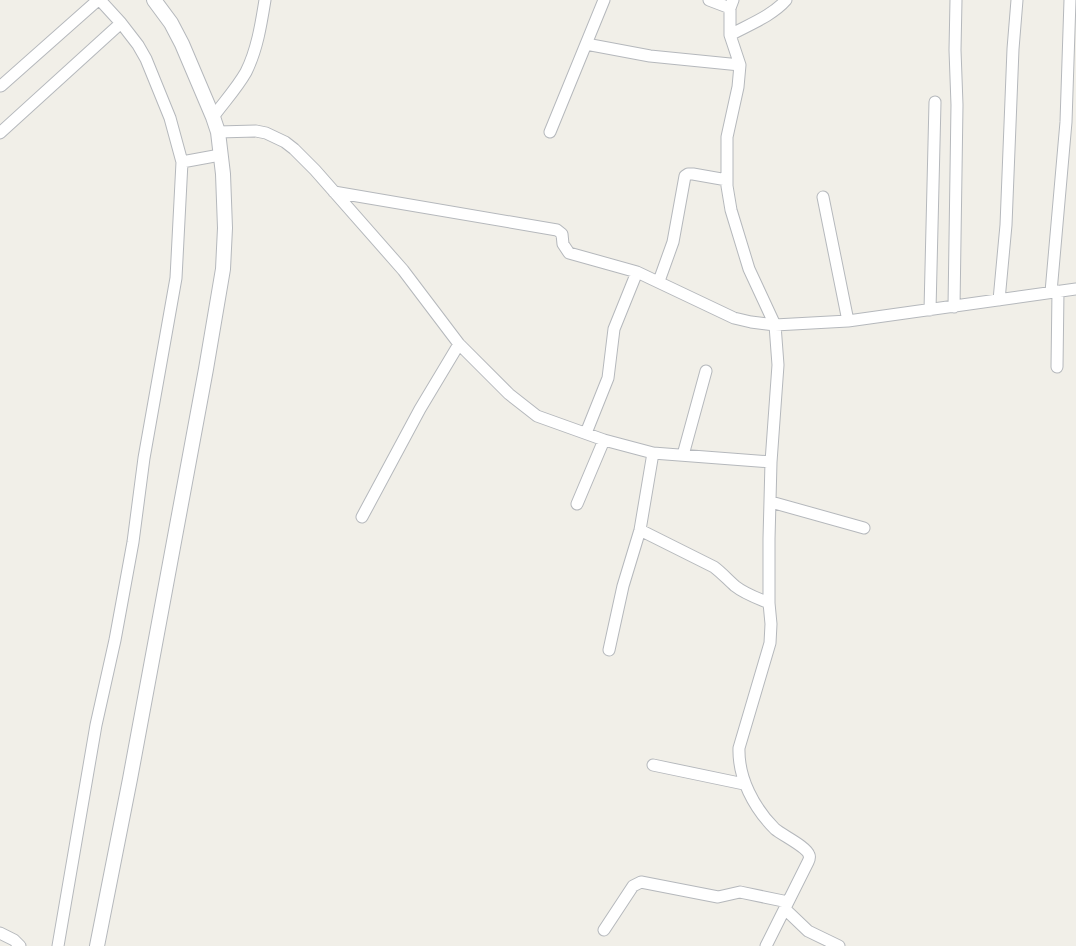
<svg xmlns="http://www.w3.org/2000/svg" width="1076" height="946" viewBox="0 0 1076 946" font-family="Helvetica,sans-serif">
	<rect width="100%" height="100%" fill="#f1efe8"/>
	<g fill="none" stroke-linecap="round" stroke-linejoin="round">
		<g stroke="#b5b8bc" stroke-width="13">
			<path id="minor" d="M709 0 730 8
				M733 0 730 8V35L740 65 738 87 727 137V186L731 210 749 269 775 325 778 365 771 462 769 539V603L771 624 770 643 739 748C738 778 754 808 775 829 782 835 807 847 809 855 810 857 809 860 808 862L766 946
				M730 35C748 25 772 16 786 0
				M586 44 650 56 740 65
				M1 86 98 0
				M213 117C224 102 237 88 246 72 257 50 261 25 265 0
				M218 132 256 131 266 133 285 142 294 149 315 170 403 270 459 344 509 394 537 416 604 440 653 453 771 462
				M550 132 604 0
				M0 133 121 23
				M182 162 220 155
				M334 192 557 230 562 234 563 244 569 253 637 272 734 318 751 322 775 325 848 321 1076 289
				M823 197 848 321
				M659 281 673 242 685 176 688 174H693L727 180
				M1051 292 1066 122 1070 0
				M999 300 1006 225 1013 49 1017 0
				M954 307 957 105 955 50 956 0
				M930 310 935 102
				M1057 367 1058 291
				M586 433 608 378 614 329 637 272
				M683 455 706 371
				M771 502 864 528
				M577 504 604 440
				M362 517 420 409 459 344
				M640 530 714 567C722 573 728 580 735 586 745 594 757 598 769 603
				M609 650 623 586 640 530 653 453
				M653 765 744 784
				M785 909 808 931 839 946
				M604 930 633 886 641 882 718 897 740 892 788 902
				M0 933 14 940 20 946
				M58 946 96 725 115 640 133 542 144 458 176 278 182 162 170 118 146 59 138 45 121 23 100 0"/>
		</g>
		<g stroke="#b5b8bc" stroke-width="16">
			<path id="tertiary" d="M97 946 130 779 206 369 223 269 225 228 223 174 218 132 213 117 182 44 171 23 154 0"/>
		</g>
		<use href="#minor" stroke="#fff" stroke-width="11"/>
		<use href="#tertiary" stroke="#fff" stroke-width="14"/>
	</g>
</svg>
